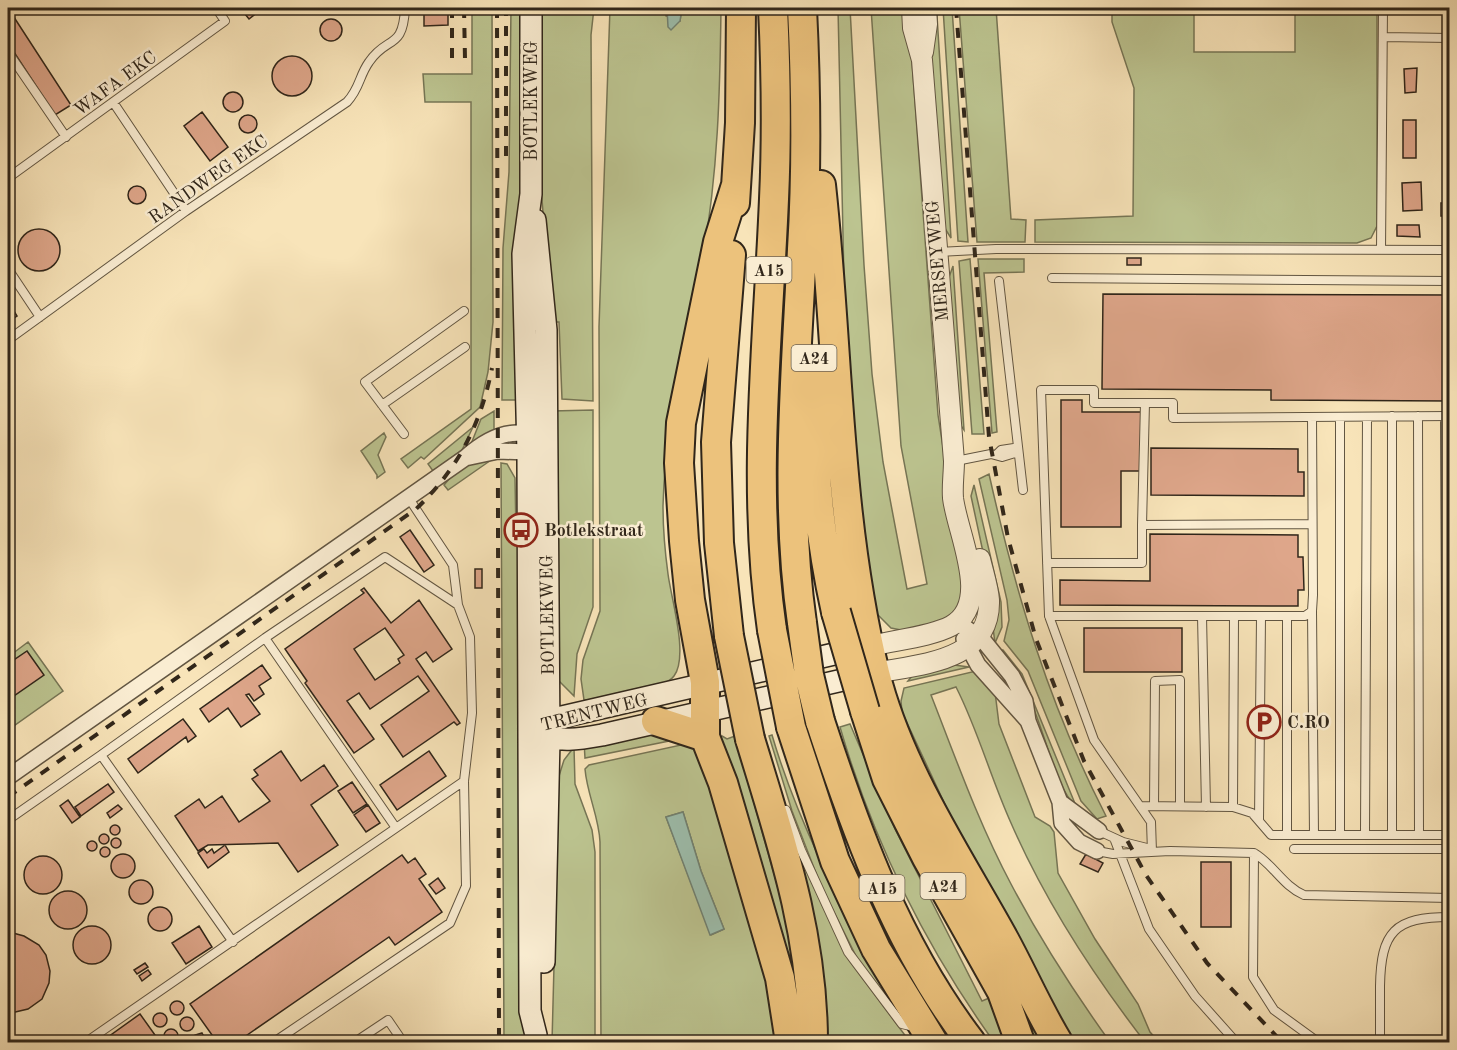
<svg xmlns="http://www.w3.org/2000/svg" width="1457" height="1050" viewBox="0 0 1457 1050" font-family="'Old Standard TT',serif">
	<rect width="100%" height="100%" fill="#f8e4b9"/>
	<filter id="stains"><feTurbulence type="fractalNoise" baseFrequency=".00333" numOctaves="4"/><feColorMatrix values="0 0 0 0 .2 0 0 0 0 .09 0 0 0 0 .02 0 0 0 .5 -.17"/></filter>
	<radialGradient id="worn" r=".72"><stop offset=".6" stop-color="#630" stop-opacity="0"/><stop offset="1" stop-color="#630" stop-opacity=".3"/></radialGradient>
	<path fill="#bcc490" stroke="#767555" stroke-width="1.5" fill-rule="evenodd" d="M472 8H492L493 322 488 372 480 407 424 459 421 457 408 468 401 459 471 409V102H425L423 74H472Z
		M511 8H523L524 196 517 400H502L503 248 509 172Z
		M539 8H594L591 35 593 401 562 399 559 322H556L550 299 540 175Z
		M610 8H667L666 16 680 21 682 8H721C720 91 718 173 703 256 688 339 665 421 663 506 663 528 665 552 668 574 671 598 689 656 674 676 664 690 602 700 584 700L581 679 583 660 600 611 599 327Z
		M838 8H850L864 265 872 374 883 462 907 589 927 584 901 446 871 8H908L938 415 966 596 948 620 906 631 891 628 877 614 862 536 844 281Z
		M928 8H936L937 16 951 238 944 227 934 117Z
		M943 8H952L968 242 958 241Z
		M959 8H996L1011 219 1026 220 1025 242H977Z
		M1112 8H1194V52H1295V8H1377V226L1371 238 1357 243 1035 242V220L1133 216 1134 88 1112 22Z
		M970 259 984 434H972L959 261Z
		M978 259H1024V272L984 273 997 432 992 433Z
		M953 266 964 430 959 423 948 280Z
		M593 410V607L577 654 574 696 558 680 552 411Z
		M494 411V431L471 444 481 419Z
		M473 427 462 450 433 471 428 464Z
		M384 433 386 437 378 455 385 472 377 478V475L361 451Z
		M494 458 448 490 444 485C455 470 476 459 494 458Z
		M501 463 507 464 515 478 516 532 519 533 525 588V1042H504Z
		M989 474C1016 595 1049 705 1106 816L1097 819 1081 801 1028 671 1004 641 1009 620 1007 600 979 479Z
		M974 485 1001 602 1002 627 995 643 983 552 971 496Z
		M28 642 63 691 8 730V657Z
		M999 650H1003L1022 674 1076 806C1057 792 1043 726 1031 703 1021 685 1010 667 999 650Z
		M947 664 969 667 908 681 912 676Z
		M976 671 995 692 999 724 1035 817 1050 826 1054 832 1058 873 1095 939 1138 1004 1150 1032 1159 1042H1145C1094 976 1045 901 1011 823 991 779 978 730 956 687L931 695C956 759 979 824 1011 884 1040 939 1074 992 1110 1042H1069L955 826 902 712 901 701 904 688Z
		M850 724 895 829 982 1001 1018 986 1047 1042H994C925 946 873 841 840 727Z
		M653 734 684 738 585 758 584 742Z
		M772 735C798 824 844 910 887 993L885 994 859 962 821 886 792 811 769 736Z
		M722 736 727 739 735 736 791 934 802 1023 716 738Z
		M690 743 703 760 771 990 780 1042H601L600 842C599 817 587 794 585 769L589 765ZM683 812 701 871 724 929 711 935 666 817Z
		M574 747 575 784 592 830 595 852V1042H552L559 776 564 760Z
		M795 847 849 960 910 1042H819Z"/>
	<path fill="#9dbfae" stroke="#718273" stroke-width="1.5" d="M667 8H682L680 21 671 30 668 27Z
		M683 812 701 871 724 929 710 935 666 817Z"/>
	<path fill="#dea68a" stroke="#30261a" stroke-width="1.5" fill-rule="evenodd" d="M8 8 71 105 55 115 8 43Z
		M240 8H263L249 19Z
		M424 8H448V25L424 26Z
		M320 30a11 11 0 1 1 22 0a11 11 0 1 1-22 0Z
		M272 76a20 20 0 1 1 40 0a20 20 0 1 1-40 0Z
		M1417 68 1416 92 1405 93 1404 69Z
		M223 102a10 10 0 1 1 20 0a10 10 0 1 1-20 0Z
		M202 112 228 147 210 161 184 126Z
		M239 124a9 9 0 1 1 18 0a9 9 0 1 1-18 0Z
		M1403 120H1416V158H1403Z
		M1421 182 1422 210 1403 211 1402 183Z
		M128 195a9 9 0 1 1 18 0a9 9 0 1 1-18 0Z
		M1441 203H1450V216H1441Z
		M1397 225H1419L1420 237 1397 236Z
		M18 250a21 21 0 1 1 42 0a21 21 0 1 1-42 0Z
		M1127 258H1141V265H1127Z
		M1103 294 1450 295V401L1271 400V390L1102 389Z
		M9 303 17 316 8 322V304Z
		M1061 400H1082V412H1141V471H1121V527H1061Z
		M1151 448 1298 449V472H1304V496L1151 495Z
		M410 530 434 565 424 572 400 537Z
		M1150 534 1298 535V557H1303L1304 590H1298V606L1060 605V580L1150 581Z
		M475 569H482V588H475Z
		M364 588 391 623 419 600 452 649 433 662 426 652 416 659 460 723 457 725 454 722 403 757 381 725 429 691 418 676 370 709 359 693 347 701 374 739 354 753 305 683 307 681 285 649 364 593 361 590ZM385 628 404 655 398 659 400 663 375 680 354 649Z
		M1084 628H1182V672H1084Z
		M27 651 44 675 8 700V664Z
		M262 665 271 678 259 686 264 694 254 701 249 694 246 695 260 714 241 727 228 708 209 722 200 709Z
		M183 719 196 736 188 742 186 737 138 773 128 759Z
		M281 751 301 781 324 765 338 786 311 805 338 845 298 872 278 843 208 845 198 851 175 816 199 799 205 808 222 796 239 822 270 801 252 779 258 775 254 770Z
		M429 751 446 776 397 810 380 785Z
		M352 782 367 804 353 813 338 791Z
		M108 784 114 792 81 816 75 807Z
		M68 800 80 817 72 823 60 806Z
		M118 805 122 809 110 818 107 813Z
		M368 805 380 823 366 832 354 815Z
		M110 830a5 5 0 1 1 10 0a5 5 0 1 1-10 0Z
		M99 839a5 5 0 1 1 10 0a5 5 0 1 1-10 0Z
		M111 843a5 5 0 1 1 10 0a5 5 0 1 1-10 0Z
		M87 846a5 5 0 1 1 10 0a5 5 0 1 1-10 0Z
		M225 845 229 852 208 868 198 853 204 849 207 853 212 849 214 853Z
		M100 852a5 5 0 1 1 10 0a5 5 0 1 1-10 0Z
		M111 866a12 12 0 1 1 24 0a12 12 0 1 1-24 0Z
		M1086 854 1103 863 1098 872 1080 864Z
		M402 855 408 863 415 858 426 874 419 879 442 912 395 945 389 937 237 1042H217L190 1004Z
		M24 875a19 19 0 1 1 38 0a19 19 0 1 1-38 0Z
		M1201 862H1231V927H1201Z
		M438 878 445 888 436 894 429 885Z
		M129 892a12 12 0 1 1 24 0a12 12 0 1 1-24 0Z
		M49 910a19 19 0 1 1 38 0a19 19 0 1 1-38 0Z
		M148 919a12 12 0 1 1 24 0a12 12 0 1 1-24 0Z
		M199 926 212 947 186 964 172 943Z
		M73 945a19 19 0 1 1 38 0a19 19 0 1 1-38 0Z
		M13 933 24 936 39 945 46 955 50 971 49 983 42 999 28 1009 11 1013H8V934Z
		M145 963 148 967 137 974 134 970Z
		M148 970 151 974 142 981 139 976Z
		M170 1008a7 7 0 1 1 14 0a7 7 0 1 1-14 0Z
		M153 1020a7 7 0 1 1 14 0a7 7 0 1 1-14 0Z
		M140 1014 160 1042H101Z
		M180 1024a7 7 0 1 1 14 0a7 7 0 1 1-14 0Z
		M164 1036a7 7 0 1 1 14 0a7 7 0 1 1-14 0Z
		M202 1033 207 1042H192L195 1035Z"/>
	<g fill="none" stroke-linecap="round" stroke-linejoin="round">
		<g stroke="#625642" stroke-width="10">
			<path id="service" d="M1383 37 1450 38
				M8 52 66 137
				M113 102 186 211
				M8 178 225 21 216 8
				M1381 250 1383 8
				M938 252 996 249 1450 250
				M8 269 40 317
				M1052 278 1450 281
				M999 281 1023 490
				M8 340 186 211 347 102C360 88 359 76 369 62 387 35 403 51 405 8
				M382 405 465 347
				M1392 416V835
				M1418 416 1419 835
				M1445 416 1447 835
				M404 434 365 382 464 311
				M956 461 991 454 1002 457 1018 452 1014 448 1001 450 997 454
				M1142 525 1145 403
				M1047 563H1142V525L1312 524
				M1312 611 1314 835
				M1049 616H1305L1312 611 1313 595 1312 417
				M1202 616 1206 807
				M101 755 265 638
				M1140 806 1233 807 1252 813 1271 835H1450
				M1154 806 1155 681 1180 680V806
				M1233 807 1234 617
				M786 810 801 850 848 952 902 1024 914 1027
				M8 820 101 755 233 942
				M1259 820 1261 617
				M396 828 265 638 385 557 458 605
				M1099 831 1123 842 1151 849
				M1287 835V618
				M1340 835V417
				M1365 835 1367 417
				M1114 838 1149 929 1195 996 1236 1042
				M1294 849H1450
				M1097 851 1113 854 1170 851 1254 853C1273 864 1283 886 1304 895L1450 898
				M1152 852 1151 822 1094 740 1049 616 1041 390H1094V403H1173V418L1450 416
				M1254 853 1253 977 1274 1010 1318 1042
				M86 1042 464 781
				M274 1042 450 923 466 886 464 781 472 713 470 637 458 605 453 565 408 497
				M355 1042 388 1020 403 1042
				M1380 1042C1380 1024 1380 1005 1380 986 1381 932 1394 917 1450 917"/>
		</g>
		<g stroke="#625642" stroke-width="18">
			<path id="minor" d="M465 458 498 451 528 452 535 448
				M957 622 983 640 1012 676 1025 701 1028 721 1060 802 1062 823 1079 842 1097 851
				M964 639 978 665 1028 721
				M11 775 465 458C485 440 510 426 536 437
				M1060 802 1099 831"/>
		</g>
		<g stroke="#625642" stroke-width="22">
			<path id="tertiary" d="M923 52 927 24 926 8
				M871 646C894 640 930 637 951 626 993 604 957 533 953 498 952 486 954 473 954 461L922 60 913 28 912 8
				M875 673C920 664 991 662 989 600 988 587 983 572 980 559"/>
		</g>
		<g stroke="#30261a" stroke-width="24">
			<path id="secondary" d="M531 8V194L523 254 528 452 530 1011 536 1035
				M535 220 546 330 549 739 544 962
				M538 725 549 720 860 648
				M537 733C558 743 580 739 602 735L869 674"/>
		</g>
		<g stroke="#30261a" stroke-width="32">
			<path id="motorway" d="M802 8C806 88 807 169 802 249 796 375 784 498 802 623
				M736 185 718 242 681 423 679 463 684 541 690 600 705 682V737L723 783 780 978 790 1042
				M821 185C839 348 836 513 875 673 898 765 953 848 999 930 1020 967 1036 1006 1058 1042
				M735 203 740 123 741 8
				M814 369C811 452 818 531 836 612
				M772 630C751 486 768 343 774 199 777 135 776 71 773 8
				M729 636 719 543 716 442 731 255
				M865 711 887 779 927 858 1002 992 1020 1042
				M656 721 705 737
				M820 721C857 834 898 947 971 1042
				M791 727 835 861 876 949 933 1042
				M750 739C781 841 813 934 813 1042"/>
		</g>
		<use href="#service" stroke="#faedd2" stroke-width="8"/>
		<use href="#minor" stroke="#faedd2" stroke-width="15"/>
		<use href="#tertiary" stroke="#faedd2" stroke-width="20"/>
		<use href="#secondary" stroke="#faedd2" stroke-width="21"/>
		<use href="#motorway" stroke="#ecc27c" stroke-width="28"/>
		<path stroke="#30261a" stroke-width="4" stroke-dasharray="10 10" stroke-linecap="butt" d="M452 8V59
			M464 8 465 59
			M497 8 499 1042
			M956 8 989 437 1008 538 1036 639 1084 761 1146 875 1207 963 1282 1042
			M506 156V8
			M8 797 416 509C458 469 481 424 492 368"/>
		<g stroke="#30261a" stroke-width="32" stroke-linecap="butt">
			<path id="motorway-bridge" d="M836 612 865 711
				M802 623 809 675 820 721
				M772 630 791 727
				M729 636 750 739"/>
		</g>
		<use href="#motorway-bridge" stroke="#ecc27c" stroke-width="28"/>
	</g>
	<defs>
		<g id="bus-ring" transform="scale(1.725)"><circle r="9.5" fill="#faedd2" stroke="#8f2418" stroke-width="1.5"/><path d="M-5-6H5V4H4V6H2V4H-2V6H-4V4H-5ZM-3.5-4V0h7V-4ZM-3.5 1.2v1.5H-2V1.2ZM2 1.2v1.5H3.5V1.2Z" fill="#8f2418"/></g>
		<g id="parking-ring" transform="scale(1.725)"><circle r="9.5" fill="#faedd2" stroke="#8f2418" stroke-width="1.5"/><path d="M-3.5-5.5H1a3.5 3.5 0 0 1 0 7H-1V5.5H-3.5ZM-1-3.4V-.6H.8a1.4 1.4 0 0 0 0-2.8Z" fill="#8f2418"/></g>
	</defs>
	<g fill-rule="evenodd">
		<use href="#bus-ring" x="521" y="530"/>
		<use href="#parking-ring" x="1264" y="722"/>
	</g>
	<g text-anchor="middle" stroke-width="5" stroke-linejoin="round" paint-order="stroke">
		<g fill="#faedd2" stroke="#6d6251" stroke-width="1.5">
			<rect x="746.5" y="257" width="45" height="26" rx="4.5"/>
			<rect x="791.5" y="345" width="45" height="26" rx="4.5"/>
			<rect x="920.5" y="873" width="45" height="26" rx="4.5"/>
			<rect x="859.5" y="875" width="45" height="26" rx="4.5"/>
		</g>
		<g font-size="16" font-weight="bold" fill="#30261a">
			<text x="769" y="276">A15</text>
			<text x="814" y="364">A24</text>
			<text x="943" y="892">A24</text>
			<text x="882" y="894">A15</text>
		</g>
		<g font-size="18" fill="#30261a" stroke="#faedd2">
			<text transform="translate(115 83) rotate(-36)" y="6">WAFA EKC</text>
			<text transform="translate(531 101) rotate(-90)" y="6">BOTLEKWEG</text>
			<text transform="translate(208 179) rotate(-35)" y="6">RANDWEG EKC</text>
			<text transform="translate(937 261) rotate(-95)" y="6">MERSEYWEG</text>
			<text transform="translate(547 615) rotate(-91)" y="6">BOTLEKWEG</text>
			<text transform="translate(594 712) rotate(-14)" y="6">TRENTWEG</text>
		</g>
		<g font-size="18" font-weight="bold" fill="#30261a" stroke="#faedd2" text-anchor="start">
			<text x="544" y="536">Botlekstraat</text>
			<text x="1287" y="728">C.RO</text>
		</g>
	</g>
	<rect width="1457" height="1050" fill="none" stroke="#f8e4b9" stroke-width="30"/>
	<rect x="9" y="9" width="1439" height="1032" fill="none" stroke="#30261a" stroke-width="3"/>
	<rect x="15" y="15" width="1427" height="1020" fill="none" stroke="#30261a" stroke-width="1.5"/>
	<rect width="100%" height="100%" filter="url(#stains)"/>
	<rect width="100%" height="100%" fill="url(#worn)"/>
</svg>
